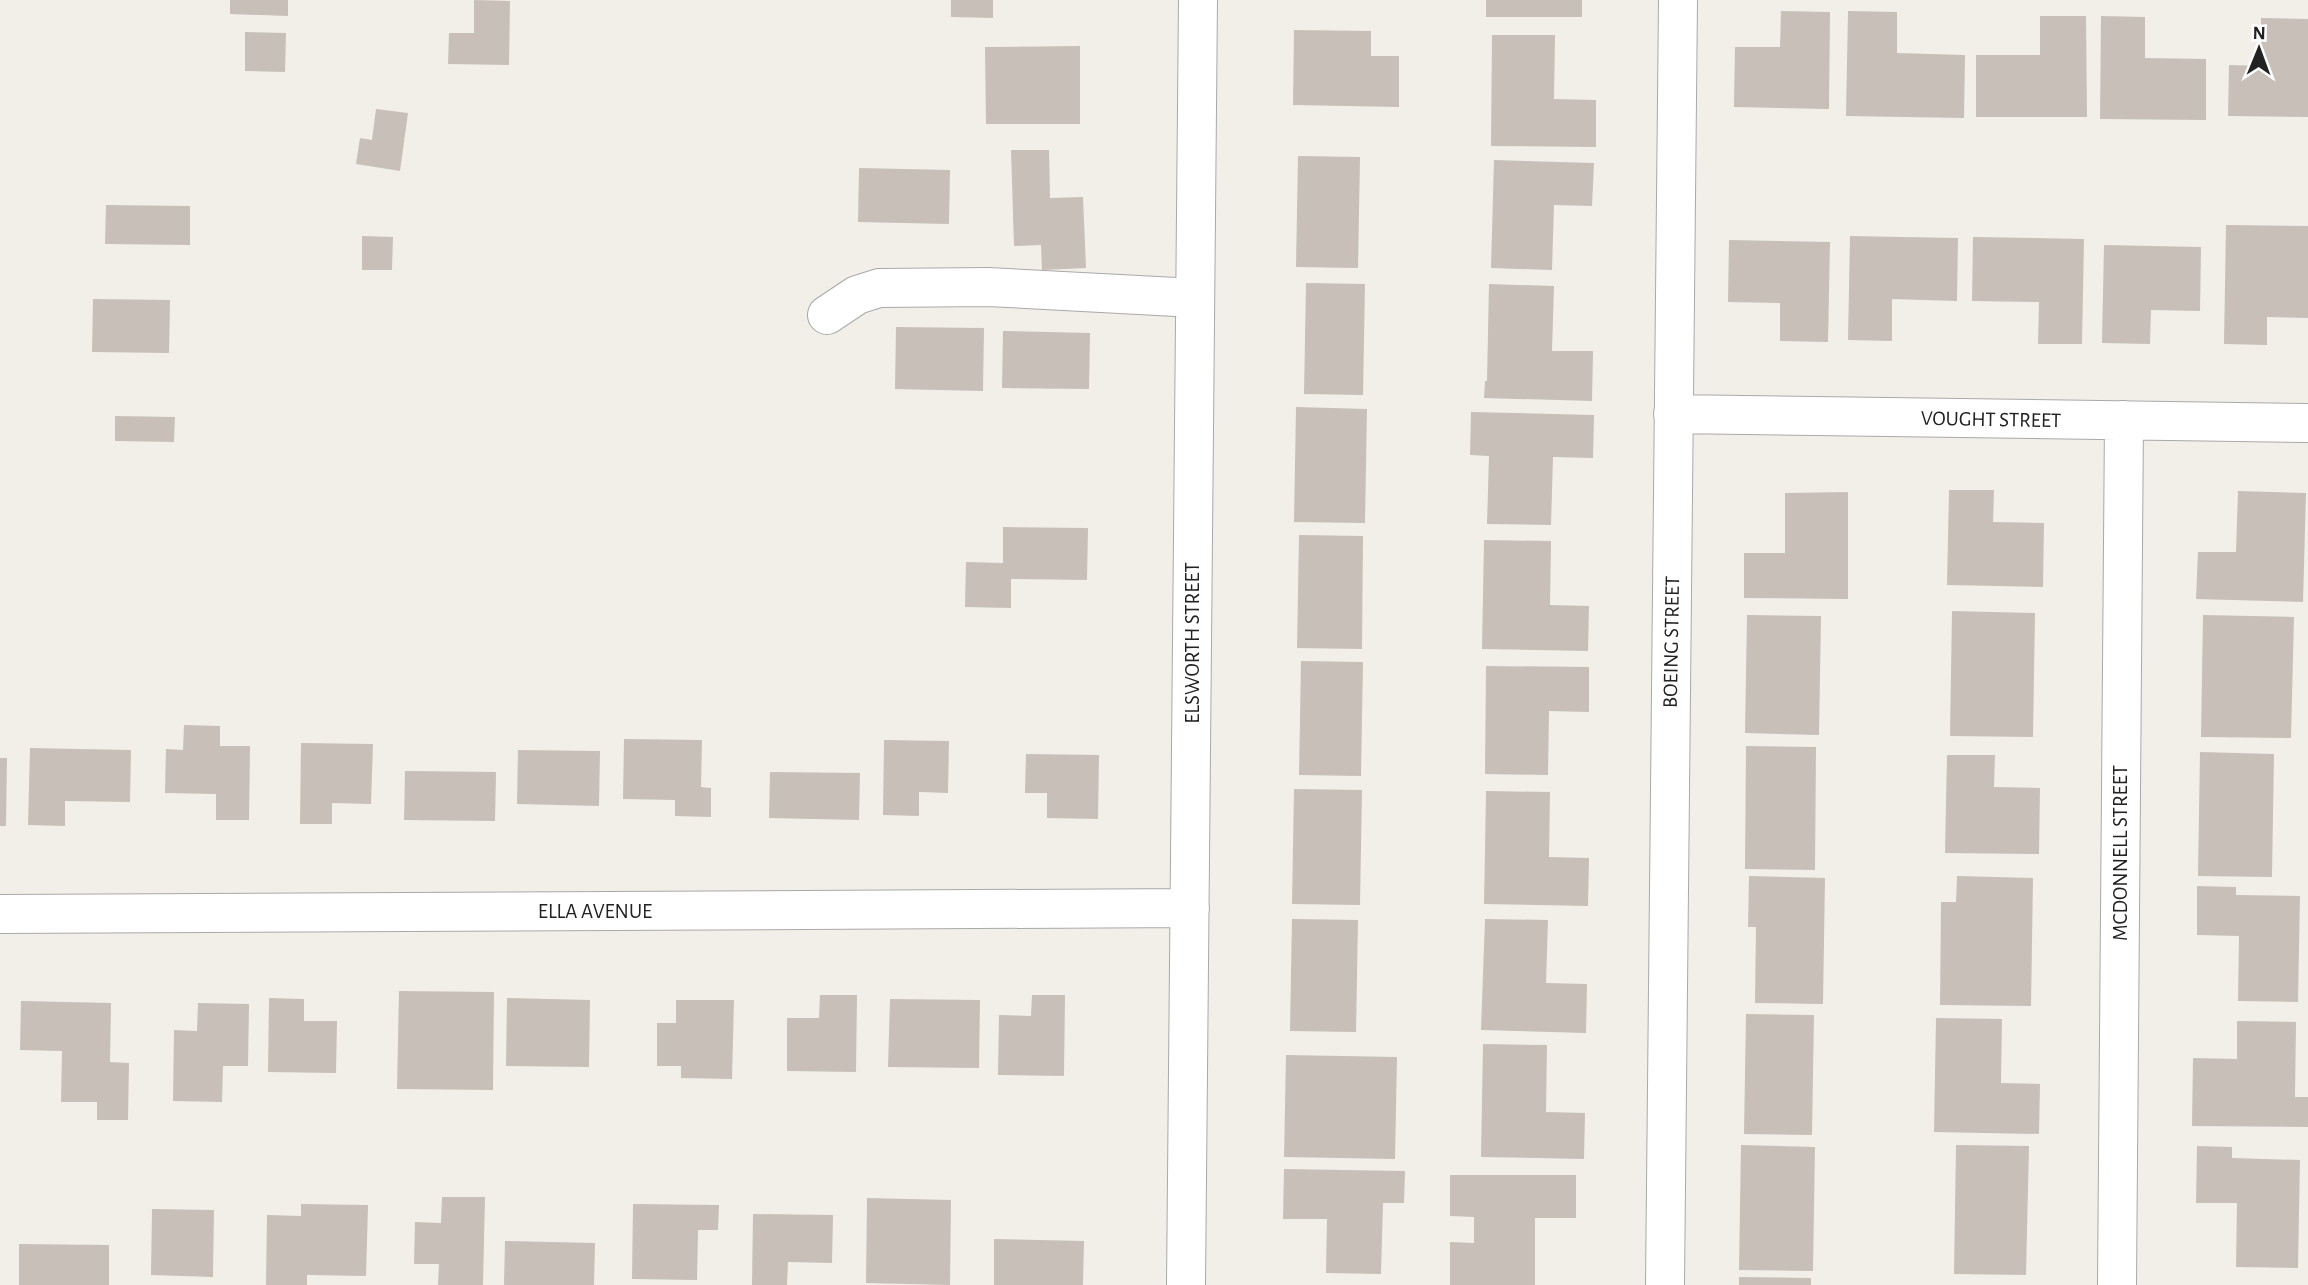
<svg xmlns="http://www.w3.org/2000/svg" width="2308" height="1285" viewBox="0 0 2308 1285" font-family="'Alegreya Sans',sans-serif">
	<rect width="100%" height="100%" fill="#f2efe9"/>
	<path fill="#c7bfb8" d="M230 0H288V16L230 14Z
		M474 0 510 1 509 65 448 64 449 33H474Z
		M951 0H993V18L951 17Z
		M1486 0H1582V17H1486Z
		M1781 11 1830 12 1829 109 1734 107 1735 47H1780Z
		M1848 11 1897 12V53L1965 55 1964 118 1846 116Z
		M2040 16H2086L2087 117H1976V55H2040Z
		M2101 16 2145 17V58L2206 59V120L2100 119Z
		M2261 18 2308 19V117L2228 116 2229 65 2260 66Z
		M1294 30 1371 31V56H1399V107L1293 105Z
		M245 32 286 33 285 72 245 71Z
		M1492 35H1555L1554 99 1596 100V147L1491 146Z
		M1080 46V124H986L985 47Z
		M376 109 408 113 400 171 356 164 360 138 372 140Z
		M1011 150H1049L1050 198 1083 197 1086 268 1042 270 1041 245 1014 246Z
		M1298 156 1360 157 1358 268 1296 267Z
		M1494 160 1594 163 1592 206 1554 205 1552 270 1491 268Z
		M859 168 950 170 949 224 858 222Z
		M106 205 190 206V245L105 244Z
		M2226 225 2308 226V318L2267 317V345L2224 344Z
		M362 236 393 237 392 270H362Z
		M1850 236 1958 238 1957 301 1892 299V341L1848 340Z
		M1973 237 2084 239 2082 344H2038L2039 302 1972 301Z
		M1729 240 1830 242 1828 342 1780 341V303L1728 302Z
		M2104 245 2201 247 2200 311 2151 310 2150 344 2102 343Z
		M1306 283 1365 284 1363 395 1304 394Z
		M1489 284 1554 286 1552 351H1593L1592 401 1484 398 1485 381H1487Z
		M93 299 170 300 169 353 92 352Z
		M896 327 984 328 983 391 895 389Z
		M1003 331 1090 333 1089 389 1002 388Z
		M1296 407 1367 409 1365 523 1294 522Z
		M1471 412 1594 415 1593 458 1553 457 1551 525 1487 524 1489 456 1470 455Z
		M115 416 175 417 174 442 115 441Z
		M1949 490H1994L1993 522 2044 523 2043 587 1947 585Z
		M2238 491 2306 493 2303 602 2196 599 2198 552H2236Z
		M1848 492V599L1744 598V553H1785V493Z
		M1003 527 1088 528 1087 580 1011 579V608L965 607 966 562 1003 563Z
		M1299 535 1363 536 1362 649 1297 648Z
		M1484 540 1551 541 1550 605 1589 606 1588 651 1482 649Z
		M1952 611 2035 613 2033 737 1950 736Z
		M1747 615 1821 616 1819 735 1745 733Z
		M2203 615 2294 617 2291 738 2201 737Z
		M1301 661 1363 662 1361 776 1299 775Z
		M1486 666 1589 667V712L1549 711 1548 775 1485 774Z
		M184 725 220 726V746H250L249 820H216V794L165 793 166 749 183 750Z
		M624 739 702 740 701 787 711 788V817L675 816V800L623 799Z
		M884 740 949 741 948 793 919 792V816L883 815Z
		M301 743 373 744 371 804 332 803V824H300Z
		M1746 746 1816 747 1815 870 1745 869Z
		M30 748 131 750 130 802 65 801V826L28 825Z
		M518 750 600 751 599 806 517 804Z
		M2200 752 2274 754 2272 877 2198 876Z
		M1026 754 1099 755 1098 819 1047 818V793H1025Z
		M1947 755H1995L1994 787 2040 788 2039 854 1945 853Z
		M0 758H7L6 826H0Z
		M405 771 496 772 495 821 404 820Z
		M770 772 860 773 859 820 769 818Z
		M1294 789 1362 790 1360 905 1292 904Z
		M1486 791 1550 792 1549 857 1589 858 1588 906 1484 904Z
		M1749 876 1825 878 1823 1004 1755 1003 1756 927H1748Z
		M1957 876 2033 878 2031 1006 1940 1005 1941 902H1956Z
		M2197 886 2236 887V895L2300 896 2298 1002 2238 1001 2239 936 2197 935Z
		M1292 919 1358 920 1356 1032 1290 1031Z
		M1485 919 1548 920 1546 983 1587 984 1586 1033 1481 1030Z
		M399 991 494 992 493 1090 397 1089Z
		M820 995H857L856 1072 787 1071V1018H819Z
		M1032 995H1065L1064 1076 998 1075 999 1015 1031 1016Z
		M269 998 304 999V1021H337L336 1073 268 1072Z
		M507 998 590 1000 589 1067 506 1066Z
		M890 999 980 1000 979 1068 888 1067Z
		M676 1000H734L732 1079 681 1078V1066H657V1023H676Z
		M21 1001 111 1003 110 1062 129 1063 128 1120H97V1102H61L62 1051 20 1050Z
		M198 1003 249 1004 248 1066H223L222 1102 173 1101 174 1030 197 1031Z
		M1746 1014 1814 1015 1812 1135 1744 1134Z
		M1936 1018 2002 1019 2001 1083 2040 1084 2039 1134 1934 1132Z
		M2237 1021 2296 1022 2295 1097H2308V1127L2192 1126 2193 1058 2237 1059Z
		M1483 1044 1547 1045 1546 1112 1585 1113 1584 1159 1481 1157Z
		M1286 1055 1397 1057 1395 1159 1284 1157Z
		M1741 1145 1815 1147 1813 1271 1739 1270Z
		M1956 1145 2029 1146 2026 1275 1954 1274Z
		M2197 1146 2232 1147V1158L2300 1160 2298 1268 2236 1267 2237 1203H2196Z
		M1284 1169 1405 1171 1404 1203H1383L1381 1274 1326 1273 1327 1219H1283Z
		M1450 1175H1576V1218H1535V1285H1450V1242L1474 1243V1217L1450 1216Z
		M442 1197H485L483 1285H438L439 1264H414L415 1222 441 1223Z
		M867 1198 951 1200 950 1285 866 1283Z
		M301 1204 368 1205 366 1276 307 1275V1285H266L267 1215 301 1216Z
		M633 1204 719 1205 718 1230H698L697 1280 632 1279Z
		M152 1209 214 1210 213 1277 151 1275Z
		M753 1214 833 1215 832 1263 788 1262 787 1285H752Z
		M994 1239 1084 1241 1083 1285H994Z
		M505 1241 595 1243 594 1285H504Z
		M19 1244 109 1245V1285H19Z
		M1739 1277 1811 1278V1285H1739Z"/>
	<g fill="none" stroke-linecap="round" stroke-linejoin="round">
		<g stroke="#a9a9a9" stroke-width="40">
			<path id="minor" d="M827 315 857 295 879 288 988 287 1195 298
				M1673 414 2308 423
				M0 914 1190 908
				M1186 1285 1198 0
				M1665 1285 1678 0
				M2117 1285 2124 420"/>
		</g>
		<use href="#minor" stroke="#fff" stroke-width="38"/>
	</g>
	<g text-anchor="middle" stroke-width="6" stroke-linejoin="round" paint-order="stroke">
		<g font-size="21" fill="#222" stroke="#fff">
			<text transform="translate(1991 419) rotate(1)" y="7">VOUGHT STREET</text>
			<text transform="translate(1671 642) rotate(-89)" y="7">BOEING STREET</text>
			<text transform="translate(1192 643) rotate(-90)" y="7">ELSWORTH STREET</text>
			<text transform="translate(2120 853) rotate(-90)" y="7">MCDONNELL STREET</text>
			<text x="595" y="918">ELLA AVENUE</text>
		</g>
	</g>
	<g transform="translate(2259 49) rotate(1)" stroke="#ffffff" stroke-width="5" paint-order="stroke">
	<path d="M0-5L12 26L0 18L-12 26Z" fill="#222222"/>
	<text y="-10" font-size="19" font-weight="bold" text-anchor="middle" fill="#222222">N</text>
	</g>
</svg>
